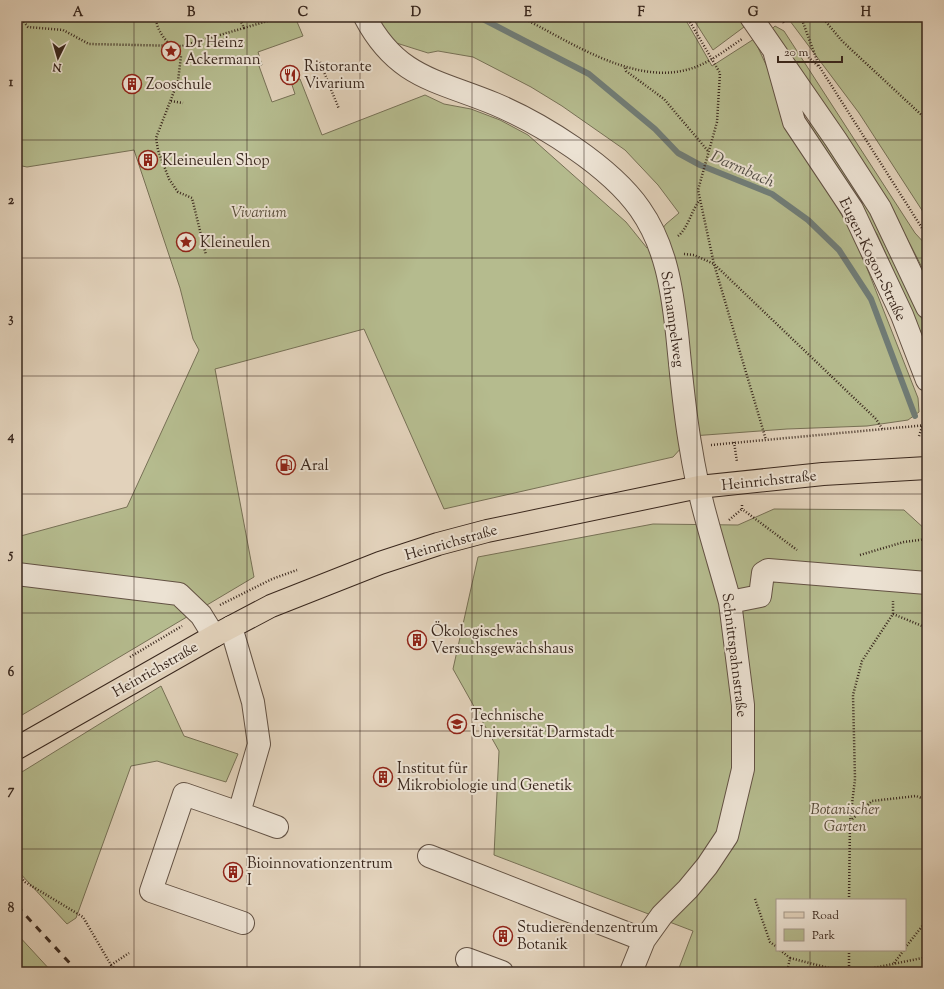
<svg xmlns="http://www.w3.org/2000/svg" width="944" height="989" viewBox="0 0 944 989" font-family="'Sorts Mill Goudy',serif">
	<rect width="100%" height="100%" fill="#e2d2bb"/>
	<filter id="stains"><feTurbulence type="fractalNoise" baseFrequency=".005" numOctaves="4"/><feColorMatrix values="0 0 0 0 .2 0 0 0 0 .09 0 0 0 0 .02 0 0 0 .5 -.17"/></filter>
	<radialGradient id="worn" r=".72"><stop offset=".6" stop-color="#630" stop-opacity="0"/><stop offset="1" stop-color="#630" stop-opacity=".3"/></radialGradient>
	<path fill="#b5bb8e" stroke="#777156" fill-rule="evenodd" d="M17 17H295L303 36 258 52 262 65 259 66 272 102 295 94 291 82 300 79 322 135 425 95 444 104 471 109 500 120 528 135 626 222 647 248 666 224 679 213 658 185 625 150 562 106 531 87 473 57 438 51 428 53 390 41 378 17H684L712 66 754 39 813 165 856 240 918 398 919 412 908 420 867 426 787 429 692 436 673 457 444 509 364 329 215 369 254 577 17 718V537L127 507 199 350 193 339 180 288 134 150 27 167 17 165Z
		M692 17H738L744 27 713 50Z
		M787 17H927V218L859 113Z
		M775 26 784 31 915 233 927 246V278C885 189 826 110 771 30Z
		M811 123 882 231 927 330V347L877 234 806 127Z
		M774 509 904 510 927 531V972H691L679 968 693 931 494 855 499 751 453 669 478 557 653 524 738 525ZM777 900H905V950H777Z
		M161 686 184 736 238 754 226 782 157 761 131 766 76 918 67 924 17 870V775Z
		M17 934 52 972H17Z"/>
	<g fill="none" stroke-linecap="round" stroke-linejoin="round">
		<path stroke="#707d78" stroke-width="6" d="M479 17 589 74 655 129 678 153 700 165 772 194 808 220 839 250 871 299 915 416"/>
		<g stroke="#635244" stroke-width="24">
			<path id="minor" d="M365 17C397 78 437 80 495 104 542 124 610 166 640 209 666 246 672 289 677 333 681 372 684 411 691 449 699 501 716 551 730 602L743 705V769L727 836 707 866 688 889 662 915 644 940 631 972
				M751 17 836 140 880 208 927 307
				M775 54 794 122 852 209 902 315 927 380
				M17 574 179 594 201 615 214 636
				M730 602 760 596 763 573 768 570 927 583
				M231 627 253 702 259 744 239 813 184 794 151 891 243 923
				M239 813 277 827
				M429 856 644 940
				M467 959 502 972"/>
		</g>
		<g stroke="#39271d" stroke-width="24">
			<path id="major" d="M17 748 214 636 271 606 380 563 438 544 487 531 699 487 823 474 927 468"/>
		</g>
		<path stroke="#39271d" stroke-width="2.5" stroke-dasharray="1 2" stroke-linecap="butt" d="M20 17 28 27 63 30 89 44 182 46 244 28
			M156 17C156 33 171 46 181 56L178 81 156 138 158 150 169 179 178 192 192 198 206 255
			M239 17 244 28 281 17
			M521 17C569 41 631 84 686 70 707 65 724 51 742 39
			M687 17 720 73 717 122 698 190 714 264 766 440
			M780 17 784 23
			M801 17 819 66 927 236
			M822 17 842 41 927 120
			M804 53 818 66
			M320 62 339 109
			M625 68 626 71 664 99 708 151
			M171 101 183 103
			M678 236C688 228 691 212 699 201
			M684 254 694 255 714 264 876 419 883 430
			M922 427 927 434
			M919 436 922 427 927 421
			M734 442 737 462
			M711 445 927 425
			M742 505V509L797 550
			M729 520 742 509
			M860 555 904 542 927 539
			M220 605 272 579 297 570
			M893 614 927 628
			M130 657 182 626
			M850 821 872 801 916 796 927 800
			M17 873 25 882 83 917 111 965 118 972
			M755 899 770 942 777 947
			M849 900 850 821 855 779 853 695 862 661 893 614V601
			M905 948 927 920
			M780 950 790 958 787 972
			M790 958 844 972
			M894 963 904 950
			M111 965 129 953
			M849 972V950
			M854 972 927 957"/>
		<use href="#minor" stroke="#ece2d3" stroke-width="22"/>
		<use href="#major" stroke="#e2d2bb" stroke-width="22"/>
		<path stroke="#39271d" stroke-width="3" stroke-dasharray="7 7" stroke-linecap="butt" d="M17 906 78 972"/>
	</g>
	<path fill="none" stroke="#39271d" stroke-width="1" stroke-opacity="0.55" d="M134 17V972M247 17V972M360 17V972M472 17V972M584 17V972M697 17V972M810 17V900M17 140H927M17 258H927M17 376H927M17 494H927M17 613H927M17 731H927M17 849H927M810 950V972"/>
	<defs>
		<g id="sight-ring" transform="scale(1)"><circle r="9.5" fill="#ece2d3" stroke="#8f2418" stroke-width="1.5"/><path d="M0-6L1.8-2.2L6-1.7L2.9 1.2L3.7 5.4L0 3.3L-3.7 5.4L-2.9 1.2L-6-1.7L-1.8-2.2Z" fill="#8f2418"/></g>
		<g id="restaurant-ring" transform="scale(1)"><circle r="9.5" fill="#ece2d3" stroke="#8f2418" stroke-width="1.5"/><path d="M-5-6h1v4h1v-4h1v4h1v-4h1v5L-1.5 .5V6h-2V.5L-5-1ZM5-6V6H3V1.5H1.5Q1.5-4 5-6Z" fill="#8f2418"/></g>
		<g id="building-ring" transform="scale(1)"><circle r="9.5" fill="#ece2d3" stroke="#8f2418" stroke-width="1.5"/><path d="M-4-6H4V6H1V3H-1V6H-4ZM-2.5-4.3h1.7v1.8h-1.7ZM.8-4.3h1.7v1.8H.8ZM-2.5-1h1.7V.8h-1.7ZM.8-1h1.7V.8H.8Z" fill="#8f2418"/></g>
		<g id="fuel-ring" transform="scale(1)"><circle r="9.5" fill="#ece2d3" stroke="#8f2418" stroke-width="1.5"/><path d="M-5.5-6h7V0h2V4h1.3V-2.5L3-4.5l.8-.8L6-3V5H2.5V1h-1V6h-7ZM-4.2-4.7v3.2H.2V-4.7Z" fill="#8f2418"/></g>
		<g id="university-ring" transform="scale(1)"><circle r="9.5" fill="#ece2d3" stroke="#8f2418" stroke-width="1.5"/><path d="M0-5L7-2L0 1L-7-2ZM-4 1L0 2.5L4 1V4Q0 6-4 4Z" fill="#8f2418"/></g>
	</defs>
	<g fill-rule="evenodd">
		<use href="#sight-ring" x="171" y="51"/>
		<use href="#restaurant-ring" x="290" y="75"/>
		<use href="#building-ring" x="132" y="84"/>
		<use href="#building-ring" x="148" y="160"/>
		<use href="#sight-ring" x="186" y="242"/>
		<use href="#fuel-ring" x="286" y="465"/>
		<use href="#building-ring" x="417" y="640"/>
		<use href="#university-ring" x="457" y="724"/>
		<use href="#building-ring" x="383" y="777"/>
		<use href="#building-ring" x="233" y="872"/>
		<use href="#building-ring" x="503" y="936"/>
	</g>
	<g text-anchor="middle" stroke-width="4" stroke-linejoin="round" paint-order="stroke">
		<g font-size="15" fill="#39271d" stroke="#ece2d3" text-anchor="start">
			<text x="185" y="47">Dr Heinz<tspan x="185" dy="17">Ackermann</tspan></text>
			<text x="304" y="71">Ristorante<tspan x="304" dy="17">Vivarium</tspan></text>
			<text x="146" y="89">Zooschule</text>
			<text x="162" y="165">Kleineulen Shop</text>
			<text x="200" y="247">Kleineulen</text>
			<text x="300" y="470">Aral</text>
			<text x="431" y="636">Ökologisches<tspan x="431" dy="17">Versuchsgewächshaus</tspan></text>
			<text x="471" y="720">Technische<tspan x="471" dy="17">Universität Darmstadt</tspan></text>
			<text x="397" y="773">Institut für<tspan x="397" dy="17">Mikrobiologie und Genetik</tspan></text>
			<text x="247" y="868">Bioinnovationzentrum<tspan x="247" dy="17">I</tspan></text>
			<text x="517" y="932">Studierendenzentrum<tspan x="517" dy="17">Botanik</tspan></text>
		</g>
		<g font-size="15" font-style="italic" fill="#584c39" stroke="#ece2d3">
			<text x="259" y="217">Vivarium</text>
			<text x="845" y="814">Botanischer<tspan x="845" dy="17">Garten</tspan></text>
		</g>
		<g font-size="15" fill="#39271d" stroke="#ece2d3">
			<text transform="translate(873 259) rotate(64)" y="5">Eugen-Kogon-Straße</text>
			<text transform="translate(673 319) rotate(82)" y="5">Schnampelweg</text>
			<text transform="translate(769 480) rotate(-6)" y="5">Heinrichstraße</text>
			<text transform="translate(451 542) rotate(-16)" y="5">Heinrichstraße</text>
			<text transform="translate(735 655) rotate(83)" y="5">Schnittspahnstraße</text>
			<text transform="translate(155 669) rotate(-30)" y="5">Heinrichstraße</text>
		</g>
		<g font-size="16" font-style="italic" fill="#504b43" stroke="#ece2d3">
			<text transform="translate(743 168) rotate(24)" y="6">Darmbach</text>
		</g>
	</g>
	<rect width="944" height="989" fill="none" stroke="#e2d2bb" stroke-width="44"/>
	<rect x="776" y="899" width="130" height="52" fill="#ece2d3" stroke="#a4978a"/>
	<rect x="784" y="912" width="20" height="6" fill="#e2d2bb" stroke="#a4978a"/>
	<text x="812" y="919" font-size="12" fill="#39271d">Road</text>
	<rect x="784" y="929" width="20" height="12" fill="#b5bb8e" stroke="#a4978a"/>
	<text x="812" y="939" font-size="12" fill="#39271d">Park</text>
	<g transform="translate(58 58) rotate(185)" stroke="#ece2d3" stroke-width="3" paint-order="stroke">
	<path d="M0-3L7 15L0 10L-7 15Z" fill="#39271d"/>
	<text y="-6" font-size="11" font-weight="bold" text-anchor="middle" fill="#39271d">N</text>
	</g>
	<path d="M778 56v6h64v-6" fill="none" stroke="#39271d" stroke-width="2"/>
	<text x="784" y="56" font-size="12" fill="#39271d" stroke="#ece2d3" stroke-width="3" paint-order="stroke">20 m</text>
	<rect x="22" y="22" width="900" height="945" fill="none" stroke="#39271d" stroke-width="1.5"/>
	<g font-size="13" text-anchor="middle" font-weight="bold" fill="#39271d">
		<text x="78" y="16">A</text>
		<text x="191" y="16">B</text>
		<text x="303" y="16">C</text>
		<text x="416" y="16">D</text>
		<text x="528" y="16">E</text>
		<text x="641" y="16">F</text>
		<text x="753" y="16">G</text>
		<text x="866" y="16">H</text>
		<text x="11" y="86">1</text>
		<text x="11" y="204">2</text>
		<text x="11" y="322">3</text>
		<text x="11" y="440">4</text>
		<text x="11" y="558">5</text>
		<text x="11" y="676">6</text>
		<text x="11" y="794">7</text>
		<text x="11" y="912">8</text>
	</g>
	<rect width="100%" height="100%" filter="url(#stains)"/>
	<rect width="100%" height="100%" fill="url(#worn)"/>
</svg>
